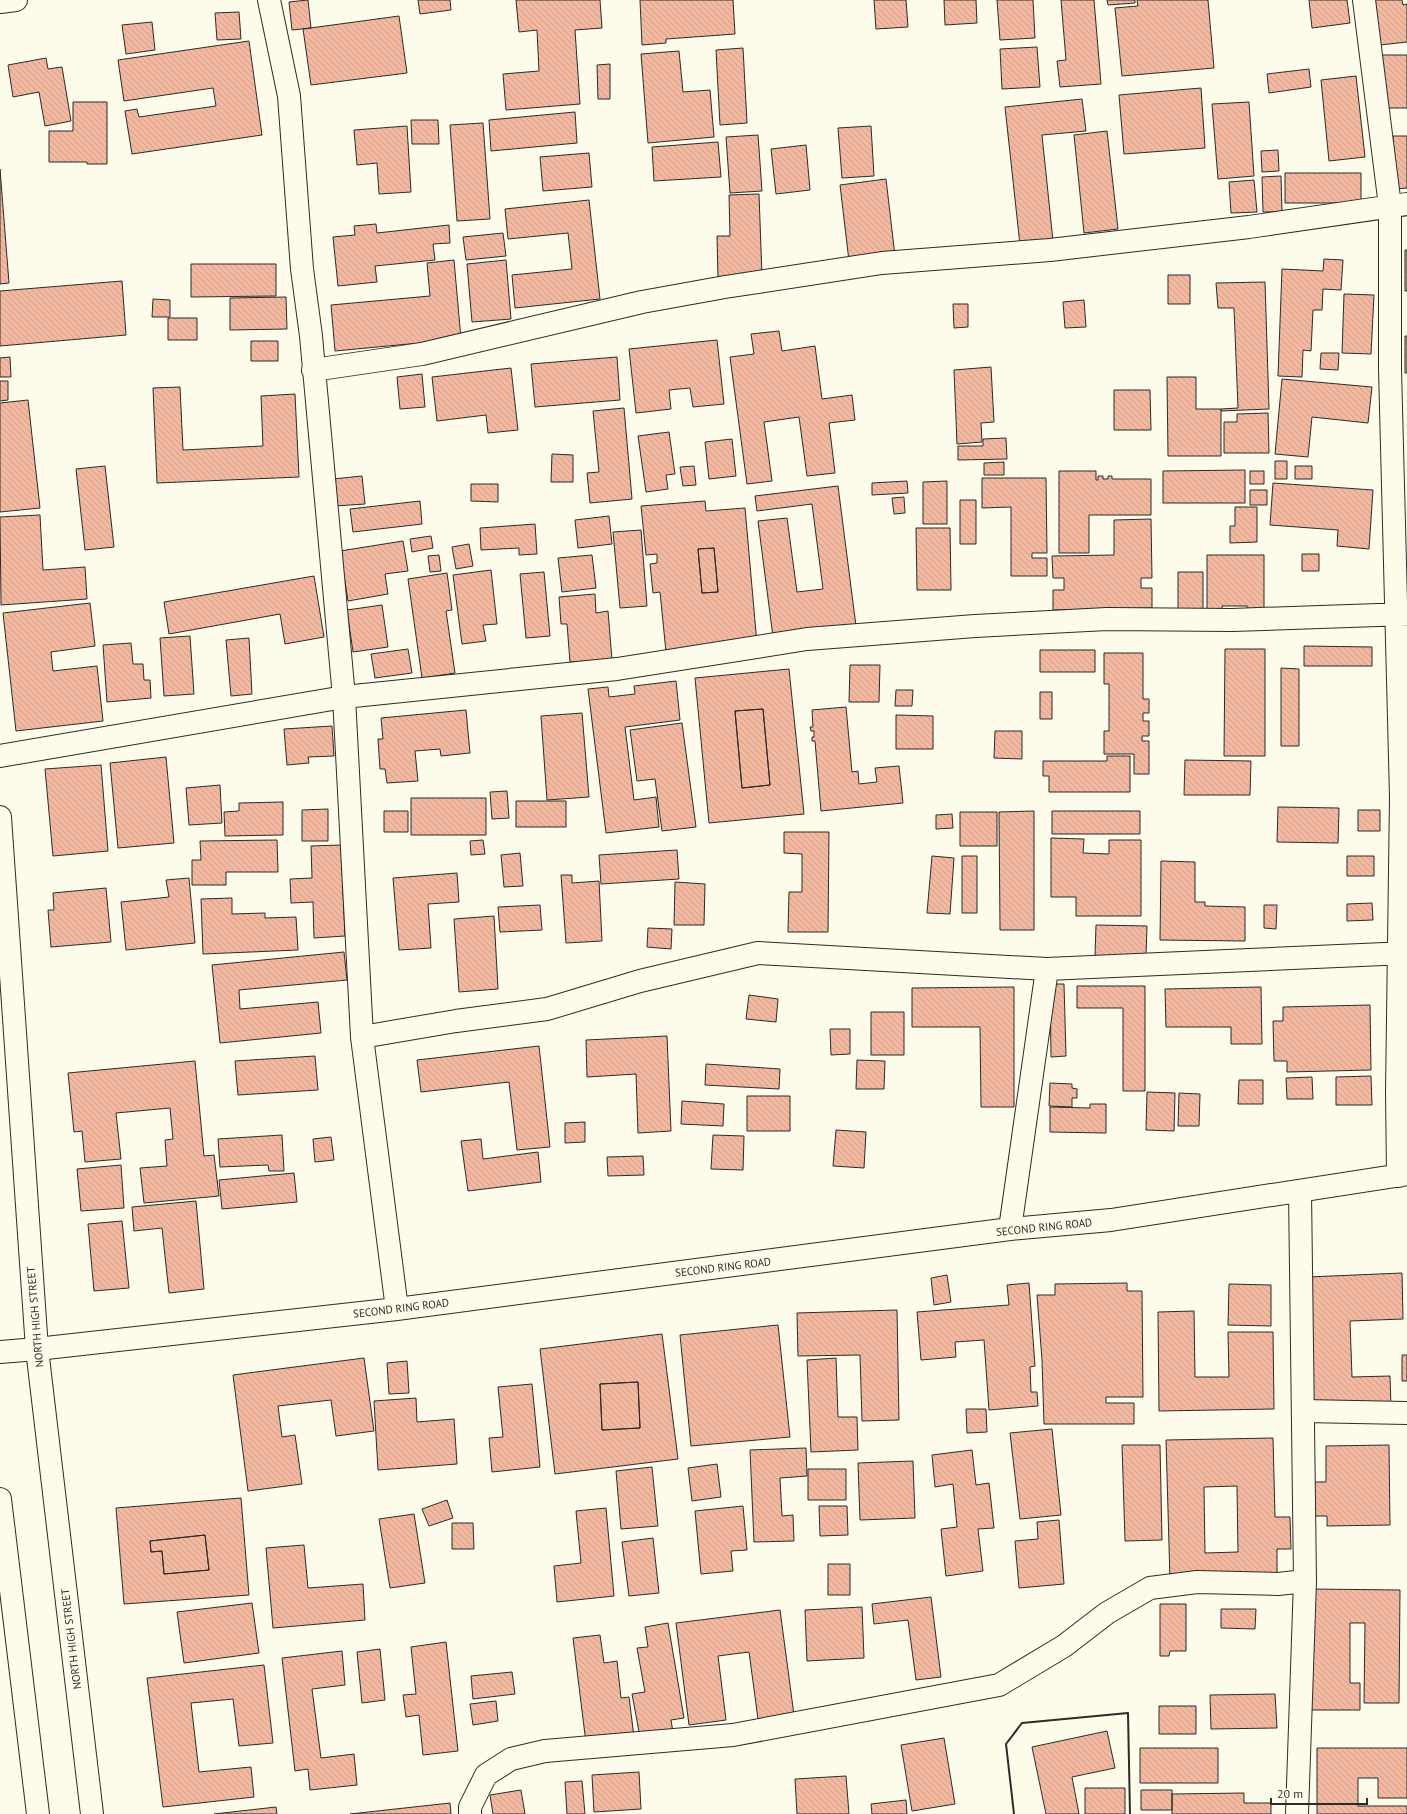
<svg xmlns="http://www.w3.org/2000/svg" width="1407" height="1814" viewBox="0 0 1407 1814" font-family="'PT Sans',sans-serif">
	<defs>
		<pattern id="building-back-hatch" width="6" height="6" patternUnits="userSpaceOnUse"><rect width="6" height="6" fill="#f2b8a0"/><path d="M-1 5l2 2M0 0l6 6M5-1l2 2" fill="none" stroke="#d09e8a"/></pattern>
	</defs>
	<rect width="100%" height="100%" fill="#fdfbea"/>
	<path fill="url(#building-back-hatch)" stroke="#2b2b2b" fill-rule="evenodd" d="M308 0 311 28 292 30 289 2Z
		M418 0H450L451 10 420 14Z
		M516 0H600L602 28 575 30 580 104 506 110 503 74 539 71 537 30 519 32Z
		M640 0H733L735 34 666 39V43L642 45Z
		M874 0H906L908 27 876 29Z
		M944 0H976L977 23 945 25Z
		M997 0H1033L1035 38 1000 40Z
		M1061 0H1094L1101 84 1060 87 1057 61 1066 60Z
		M1107 0H1135V3L1108 5Z
		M1137 0H1208L1214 68 1122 76 1115 8 1138 6Z
		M1309 0H1347L1350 23 1312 28Z
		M1375 0H1402L1403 5 1407 4V42L1380 45Z
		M239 12 241 39 217 40 215 13Z
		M399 16 407 73 311 85 303 29Z
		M152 22 155 50 126 54 122 25Z
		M249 41 262 135 132 154 125 111 137 109 139 117 216 106 213 88 124 101 118 60Z
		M1037 47 1040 87 1002 89 1000 49Z
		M743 48 747 123 720 125 716 50Z
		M679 51 683 92 710 90 714 137 648 143 641 54Z
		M1382 55H1407V108H1382Z
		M46 58 48 69 62 67 71 121 45 126 39 92 13 97 8 65Z
		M610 64V99H598L597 65Z
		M1309 69 1311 87 1269 93 1267 74Z
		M1356 76 1365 157 1329 161 1321 80Z
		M1201 88 1205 148 1124 154 1119 95Z
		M1082 99 1086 131 1042 135 1053 241 1020 245 1005 107Z
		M73 102H107V164H87V162H49V131H73Z
		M1249 102 1254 176 1218 179 1212 104Z
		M575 112 577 143 491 151 489 120Z
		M411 120H438L439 144H412Z
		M483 123 490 219 457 221 450 125Z
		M407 126 411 192 379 194 377 163 357 165 354 130Z
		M871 126 874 176 842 178 838 128Z
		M1107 131 1118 229 1084 233 1074 135Z
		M758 135 762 191 730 193 726 137Z
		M1393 136H1407V188L1396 189Z
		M718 142 721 177 654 181 652 147Z
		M806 145 810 190 776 194 771 149Z
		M1278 150 1279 171 1262 172 1261 151Z
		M589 153 592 187 543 191 540 157Z
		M0 169 9 283 0 284Z
		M1285 173H1361V203H1285Z
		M1281 176 1282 212H1263L1262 177Z
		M886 179 895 256 849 261 840 185Z
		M1254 180 1257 212 1231 213 1229 182Z
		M759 194 762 276 718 278 717 236H730L729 195Z
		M589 200 600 299 515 308 512 275 572 269 568 233 508 239 505 209Z
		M376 224 377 233 449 225 450 243 433 244 435 260 375 266 377 282 338 286 333 237 355 235 354 226Z
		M503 233 506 256 466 260 463 237Z
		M1405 250H1407V291H1405Z
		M1324 259 1343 260 1341 290 1323 289 1322 310H1313L1311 351 1303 350 1302 377 1278 376 1282 269 1323 271Z
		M454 260 461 339 335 351 331 305 430 296 427 263Z
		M506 260 511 319 472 322 467 264Z
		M191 264H276V296L191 297Z
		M1168 275H1190V304H1168Z
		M122 281 126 335 0 346V291Z
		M1265 282 1269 409 1221 411V409L1238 408 1234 308H1218L1216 283Z
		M1344 294 1374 295 1371 354 1342 353Z
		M286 297 287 329 230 330V298Z
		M153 299 170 300V317H152Z
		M1084 300 1086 327 1065 328 1063 302Z
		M953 304H968V327L954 328Z
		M168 318H197V340H168Z
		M779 331 782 351 815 346 822 399 852 395 855 420 829 423 835 473 807 476 799 417 764 422 772 481 747 484 730 357 754 354 751 334Z
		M1405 336H1407V373H1405Z
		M717 340 724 404 693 407 690 388 669 390 671 409 636 413 629 349Z
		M251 341H278V361H251Z
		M1321 353H1339L1338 370 1320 369Z
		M10 357 11 377H0V358Z
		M617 357 620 400 535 407 531 364Z
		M991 367 994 422 981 423 982 442 957 444 954 370Z
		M511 368 518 430 488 433 486 415 437 421 432 377Z
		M422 374 425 407 400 409 397 377Z
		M1167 377H1196V409H1221V456H1168Z
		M1282 379 1372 387 1368 423 1312 417 1308 457 1275 454Z
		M0 381H8V400L0 401Z
		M180 387 183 450 263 446 261 396 295 394 299 477 157 483 153 388Z
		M1114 390H1150L1151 430H1114Z
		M28 400 40 508 0 512V403Z
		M624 408 632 499 590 503 587 473 599 472 593 411Z
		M1268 413 1269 453H1224V422H1237V414Z
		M669 432 675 474 666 475 668 489 646 492 638 436Z
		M1006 438 1007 459 958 460V446H983V439Z
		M732 439 736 476 709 479 705 442Z
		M552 454 573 455V482H551Z
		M1275 461H1287V479H1275Z
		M1004 462V475H984V463Z
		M105 466 114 547 85 550 76 469Z
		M694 466 696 485 683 486 680 467Z
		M1295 466H1312V479H1295Z
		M1245 470V503H1163V471Z
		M1059 471H1096V480H1098V476H1103V479H1108V476H1112V479H1151V515H1089V553H1059Z
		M1250 471H1264V484H1250Z
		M362 476 365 504 335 506 333 479Z
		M982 478H1046L1047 553H1032V558H1047V576H1011V507L982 508Z
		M907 481 908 493 872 495V483Z
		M947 481V524H923V482Z
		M1273 483 1373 490 1369 549 1337 546 1338 530 1270 525Z
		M471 484H498V502L471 501Z
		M838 486 856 626 773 637 758 521 787 518 797 592 823 589 812 504 757 511 755 496Z
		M1250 490H1267V505H1250Z
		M904 497 905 513 894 514 892 498Z
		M960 500H976V544H960Z
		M420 501 422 524 353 532 350 509Z
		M705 501 706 511 745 508 757 644 666 652 660 592 653 593 650 564 657 563V554L646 555 641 506ZM714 548 718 592 702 593 698 549Z
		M1235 507H1257V542L1230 543V526H1235Z
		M40 515 43 570 85 567 87 599 1 605 0 517Z
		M609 516 612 544 578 548 575 520Z
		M1151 519 1152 578H1141V588H1152V608L1053 610V590H1064V578H1053L1052 556 1114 555V520Z
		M535 524 537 554 519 555V548L481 550 480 528Z
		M916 528H950L951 590H917Z
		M641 530 647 606 620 608 613 532Z
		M431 536 433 548 412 552 410 539Z
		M403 541 408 571 385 574 388 594 348 601 340 551Z
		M469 544 473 566 456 569 452 547Z
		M714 548 718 592 702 593 698 549Z
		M1302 554H1319V571H1302Z
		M439 555 441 571 430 572 428 556Z
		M592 555 596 588 562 592 558 558Z
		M1207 555H1264V614H1247V606H1222V614H1207Z
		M491 570 497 624 483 625 486 641 462 644 453 575Z
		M544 572 550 636 526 638 520 574Z
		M1178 572H1203V614H1178Z
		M447 573 452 610 446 611 455 673 422 678 408 579Z
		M314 576 324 637 285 644 280 614 169 634 164 602Z
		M595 594 596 613 608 611 612 660 570 662 567 624H561L559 597Z
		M90 603 95 646 51 652 53 671 97 666 103 721 16 731 3 613Z
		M382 605 388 647 353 652 347 610Z
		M190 636 194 694 164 696 160 638Z
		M249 638 252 694 231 696 226 640Z
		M131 643 133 664H143L144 680H150L151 698 107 702 103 645Z
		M1304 646 1372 647V666H1304Z
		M408 649 412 673 375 678 371 654Z
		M1225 649H1265V756H1224Z
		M1040 650H1095V672H1040Z
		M1104 653H1143V699H1149V713H1143V721H1149V736H1142V741H1149V774H1134V754H1104V731H1109V684H1104Z
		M850 665H880L879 702H849Z
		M1281 668 1299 669V746H1281Z
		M789 669 804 814 709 823 695 678ZM763 709 770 785 742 788 735 711Z
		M676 681 680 720 625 727 634 800 656 797 659 827 606 833 588 689 608 687 609 697 635 694 634 686Z
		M896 690H913L912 706H895Z
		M1040 692H1052V719H1040Z
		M846 707 852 772 858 771 859 784 877 782 875 768 899 766 903 803 821 811 815 741H812V737H814V731H811L810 727H813L812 710Z
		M763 709 770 785 742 788 735 711Z
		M466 710 470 753 441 756 440 749 415 751 418 781 387 783 385 769H380L378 739H383L381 718Z
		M582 713 589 797 547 800 541 716Z
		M896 715 933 716V749H896Z
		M682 723 696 827 662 831 655 779 637 781 630 730Z
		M332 726 334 756 308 757 309 763 287 765 284 729Z
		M995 731H1022V759L994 758Z
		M1107 756H1130V792H1049V776H1043V761H1107Z
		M166 757 174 843 118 848 110 763Z
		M1185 760 1251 761 1250 795H1184Z
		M101 765 108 851 53 856 45 769Z
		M220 785 222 823 189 825 186 788Z
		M507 791 509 818 492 819 490 792Z
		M411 798H486V835H411Z
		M516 801H566V827H516Z
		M283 802V835L225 836 224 812 239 811V803Z
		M1278 807 1339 808 1338 843 1277 842Z
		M328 809V841H302V810Z
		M1358 810H1380V831H1358Z
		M384 811H408V832H384Z
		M1034 811V930H1000L999 812Z
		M1052 811H1140V834H1052Z
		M960 812H997V846H960Z
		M952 814 953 828 936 829V815Z
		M784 832H829L828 932H788L789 892H802V854L784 853Z
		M1051 838 1084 839 1083 853 1109 854V840H1141V916H1076V897H1051Z
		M277 840 278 872H226V885H192V860H201L200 841Z
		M483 840 485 854 471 855 470 841Z
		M341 845 345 936 314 938 313 902 291 903 290 879 312 878 311 846Z
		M677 850 679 879 601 884 599 855Z
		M520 853 523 886 504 887 501 855Z
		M932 856 954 858 950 914 927 913Z
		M962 856H977V913H962Z
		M1347 856H1374V876H1347Z
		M1161 861 1195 862V902H1205V906L1245 907V941L1160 940Z
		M457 873 459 902 428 904 431 948 399 950 393 878Z
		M561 875H572V883L599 881 602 941 566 943Z
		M189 878 195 943 126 950 121 902 169 897 166 880Z
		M675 882 705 884 704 925H674Z
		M106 888 111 942 51 947 48 910H54L53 893Z
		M232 898V914L265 913V918L296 917 298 950 203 954 201 899Z
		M1372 903 1373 920 1347 921V904Z
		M540 905 542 930 500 932 498 907Z
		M1264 905H1277L1276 929 1264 928Z
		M494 916 498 989 459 992 454 919Z
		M1096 925 1147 926 1146 956H1095Z
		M648 928 672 929 671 949 647 947Z
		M344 952 347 980 239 990 240 1009 318 1002 321 1033 220 1043 212 965Z
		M1050 984H1064L1066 1056 1051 1057Z
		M1077 986H1145V1091H1123V1008H1077Z
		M1014 987V1107H981L980 1027H912V988Z
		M1261 987 1262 1044H1231V1027H1166L1165 989Z
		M749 995 778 999 776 1022 746 1019Z
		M1370 1005 1371 1070 1287 1072V1061H1274L1273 1021H1283V1007Z
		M871 1012H904V1055H871Z
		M830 1029H850V1054L831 1055Z
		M667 1036 671 1131 638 1133 636 1074 587 1077 586 1040Z
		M539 1046 550 1147 517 1150 509 1082 421 1092 417 1060Z
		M315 1056 318 1090 238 1095 235 1061Z
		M857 1060 885 1061 884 1089H856Z
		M195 1061 204 1156 214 1155 219 1196 144 1203 140 1168 167 1166 165 1140 173 1139 170 1108 116 1113 121 1159 85 1162 82 1131 74 1132 68 1073Z
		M706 1064 780 1069 779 1089 705 1085Z
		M1371 1076 1372 1105H1336V1077Z
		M1312 1077 1313 1099H1287L1286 1078Z
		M1239 1080H1263V1104H1238Z
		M1050 1083 1072 1084V1088L1077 1089V1098H1072V1107L1049 1106Z
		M1147 1092 1175 1093 1174 1131 1146 1130Z
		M1179 1093 1200 1094 1199 1126H1178Z
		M747 1096H790V1131H747Z
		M682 1101 724 1104 723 1126 681 1124Z
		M1090 1104H1106V1133L1050 1132V1107L1090 1108Z
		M585 1122V1142L565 1143V1123Z
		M836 1130 866 1132 864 1168 833 1166Z
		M282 1135 284 1171H269L268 1165 220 1167 218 1139Z
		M713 1135 744 1136 743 1170 711 1169Z
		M331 1137 334 1160 315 1162 313 1139Z
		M481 1139 483 1159 538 1152 541 1182 468 1191 461 1141Z
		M643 1156 644 1175 608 1176 607 1157Z
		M121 1165 124 1208 81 1211 77 1169Z
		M294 1173 297 1202 222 1209 219 1180Z
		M196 1201 204 1289 169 1293 162 1228 134 1231 132 1207Z
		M122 1221 129 1288 94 1291 88 1224Z
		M1402 1273 1403 1319 1350 1321 1352 1377 1390 1376 1391 1406 1312 1409 1308 1277Z
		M947 1275 951 1302 934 1305 931 1278Z
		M1029 1283 1035 1366 1030 1367 1031 1392H1037L1038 1406 989 1410 984 1340 955 1342 956 1357 921 1360 917 1312 1009 1305 1007 1285Z
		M1127 1283V1291H1142L1143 1397H1106V1403H1134V1424H1044L1042 1360 1037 1295H1055V1284Z
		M1229 1284 1271 1285V1326L1228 1325Z
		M897 1310 899 1420 862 1421 860 1355 798 1356 797 1313Z
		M1194 1311 1195 1377H1229L1228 1332H1273L1274 1409 1159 1411 1158 1312Z
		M778 1325 790 1437 691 1446 680 1335Z
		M662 1334 678 1459 555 1474 540 1349ZM638 1382 640 1428 602 1430 600 1384Z
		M1402 1355H1407V1381H1402Z
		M364 1358 374 1431 336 1436 331 1400 278 1406 282 1437 295 1435 302 1484 248 1491 233 1375Z
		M836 1358 838 1417H857L858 1450 811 1452 807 1360Z
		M407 1361 409 1393 389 1394 387 1363Z
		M638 1382 640 1428 602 1430 600 1384Z
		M532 1384 540 1467 492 1472 489 1438 503 1437 498 1387Z
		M416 1398 417 1422 454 1419 457 1464 378 1470 374 1401Z
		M966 1409H986L987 1432 967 1433Z
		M1052 1429 1061 1515 1020 1519 1010 1433Z
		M1273 1438 1275 1517H1290L1291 1549H1277V1578L1170 1580 1166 1440ZM1237 1486 1238 1552 1205 1553 1204 1487Z
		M1122 1445H1160L1162 1540 1125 1541Z
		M1389 1445 1390 1525 1327 1526V1516H1314L1313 1482H1326V1446Z
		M806 1448 807 1476 780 1478 782 1516 793 1515 794 1541 754 1542 750 1450Z
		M972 1450 976 1485 989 1483 994 1528 978 1529 983 1571 946 1576 941 1529 957 1527 953 1484 935 1487 932 1455Z
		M913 1461 915 1518 860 1520 858 1463Z
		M717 1464 721 1497 692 1501 688 1468Z
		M652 1467 658 1526 621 1529 616 1471Z
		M808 1469H846V1500H808Z
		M241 1498 249 1595 124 1604 116 1508ZM205 1535 209 1570 164 1574 162 1551 151 1552 150 1541Z
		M447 1500 453 1518 429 1526 422 1509Z
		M743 1506 747 1550 731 1551 733 1571 701 1574 695 1511Z
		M819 1506H847L848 1535 820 1536Z
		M606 1508 614 1596 557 1602 554 1566 581 1563 576 1511Z
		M414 1514 425 1583 390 1588 379 1519Z
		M1059 1520 1064 1584 1019 1588 1015 1541 1038 1539 1037 1522Z
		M452 1523H473L474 1549H452Z
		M205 1535 209 1570 164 1574 162 1551 151 1552 150 1541Z
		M653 1538 659 1593 629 1596 622 1542Z
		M304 1545 308 1588 363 1584 365 1620 273 1628 266 1548Z
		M828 1564H850V1595H828Z
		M1311 1589 1400 1590 1399 1703H1364L1365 1623H1350V1683H1360V1710H1310Z
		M931 1597 941 1677 916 1680 908 1620 874 1624 872 1604Z
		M252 1603 259 1653 184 1663 177 1612Z
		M1160 1604H1186V1651H1170L1169 1656H1160Z
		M862 1607 864 1658 807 1661 805 1610Z
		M1221 1609H1256L1255 1629 1221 1628Z
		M780 1610 794 1715 758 1719 749 1652 718 1656 726 1720 689 1725 676 1623Z
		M668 1623 684 1718 671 1720 673 1732 640 1737 632 1694 645 1692 637 1648 648 1647 645 1627Z
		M600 1635 604 1663 617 1661 621 1698 629 1697 634 1737 586 1743 573 1638Z
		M446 1642 458 1751 423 1755 419 1715 406 1717 403 1695 416 1694 411 1647Z
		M380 1649 385 1700 362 1703 357 1652Z
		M342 1651 345 1685 312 1689 321 1758 354 1754 357 1785 310 1790 308 1769 295 1771 282 1658Z
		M264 1665 273 1743 239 1746 233 1699 191 1703 199 1772 251 1767 254 1797 163 1807 147 1678Z
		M512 1672 515 1694 473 1699 471 1676Z
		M1275 1694 1277 1728 1211 1729 1210 1695Z
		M496 1701 498 1721 473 1725 470 1704Z
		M1159 1706H1196V1734H1159Z
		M1107 1731 1115 1768 1072 1777 1079 1814H1046L1032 1747Z
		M944 1738 955 1804 912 1811 901 1745Z
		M1140 1748H1218V1783H1140Z
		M1317 1748H1407V1798H1378V1778H1358V1806H1407V1814H1317Z
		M639 1772 641 1809 594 1812 592 1775Z
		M846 1776 849 1814H797L795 1779Z
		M582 1781 585 1814H567L565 1782Z
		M1085 1788H1125V1814H1085Z
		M521 1790 525 1814H493L490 1795Z
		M1141 1790H1172V1810H1141Z
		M1244 1793V1803H1271V1814H1172V1794Z
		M906 1800 907 1814H872L871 1804Z
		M450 1803 451 1814H350Z
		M276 1807 277 1814H214Z"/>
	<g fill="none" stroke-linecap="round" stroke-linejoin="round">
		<g stroke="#2b2b2b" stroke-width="24">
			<path id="minor" d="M269 0 289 96 302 269 311 336 344 697 362 1037 397 1309
				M1364 0 1390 206V369L1401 797 1397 1092 1398 1176
				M0 2 16 0
				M313 370 422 354 642 302 725 287 882 263 1050 250 1249 227 1407 204
				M0 756 344 697 617 669 807 639 975 626 1107 619 1232 620 1407 614
				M362 1037 456 1021 547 1009 640 981 758 953 1047 969 1407 953
				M1010 1229 1047 969
				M37 1349 397 1309 1010 1229 1111 1220 1407 1174
				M1303 1411 1407 1413
				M470 1814V1807L486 1775 511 1759 545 1751 733 1735 999 1685 1064 1646 1107 1613 1150 1588 1197 1582 1278 1584 1305 1581
				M1297 1814 1305 1581 1300 1191"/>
		</g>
		<g stroke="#2b2b2b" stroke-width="24">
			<path id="secondary" d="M0 1352 37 1349"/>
		</g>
		<g stroke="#2b2b2b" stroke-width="24">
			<path id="trunk" d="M0 817 37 1349 92 1814
				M0 1499 38 1814"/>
		</g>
		<use href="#minor" stroke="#fdfbea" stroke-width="22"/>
		<use href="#secondary" stroke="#fdfbea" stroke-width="22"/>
		<use href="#trunk" stroke="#fdfbea" stroke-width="22"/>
		<path stroke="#2b2b2b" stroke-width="2" d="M1014 1814 1006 1744 1022 1723 1128 1713 1130 1814"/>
	</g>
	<g text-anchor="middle" stroke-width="3" stroke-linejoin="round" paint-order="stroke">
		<g font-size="11" fill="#2b2b2b" stroke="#fdfbea">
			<text transform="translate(1044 1227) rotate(-6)" y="4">SECOND RING ROAD</text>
			<text transform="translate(723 1267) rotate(-7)" y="4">SECOND RING ROAD</text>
			<text transform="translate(401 1308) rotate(-7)" y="4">SECOND RING ROAD</text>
			<text transform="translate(35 1317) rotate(-95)" y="4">NORTH HIGH STREET</text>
			<text transform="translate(71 1639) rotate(-97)" y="4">NORTH HIGH STREET</text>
		</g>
	</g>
	<path d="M1271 1798v6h96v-6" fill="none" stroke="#2b2b2b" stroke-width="2"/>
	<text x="1277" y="1798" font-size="12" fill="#2b2b2b" stroke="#fdfbea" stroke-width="3" paint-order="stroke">20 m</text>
</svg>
